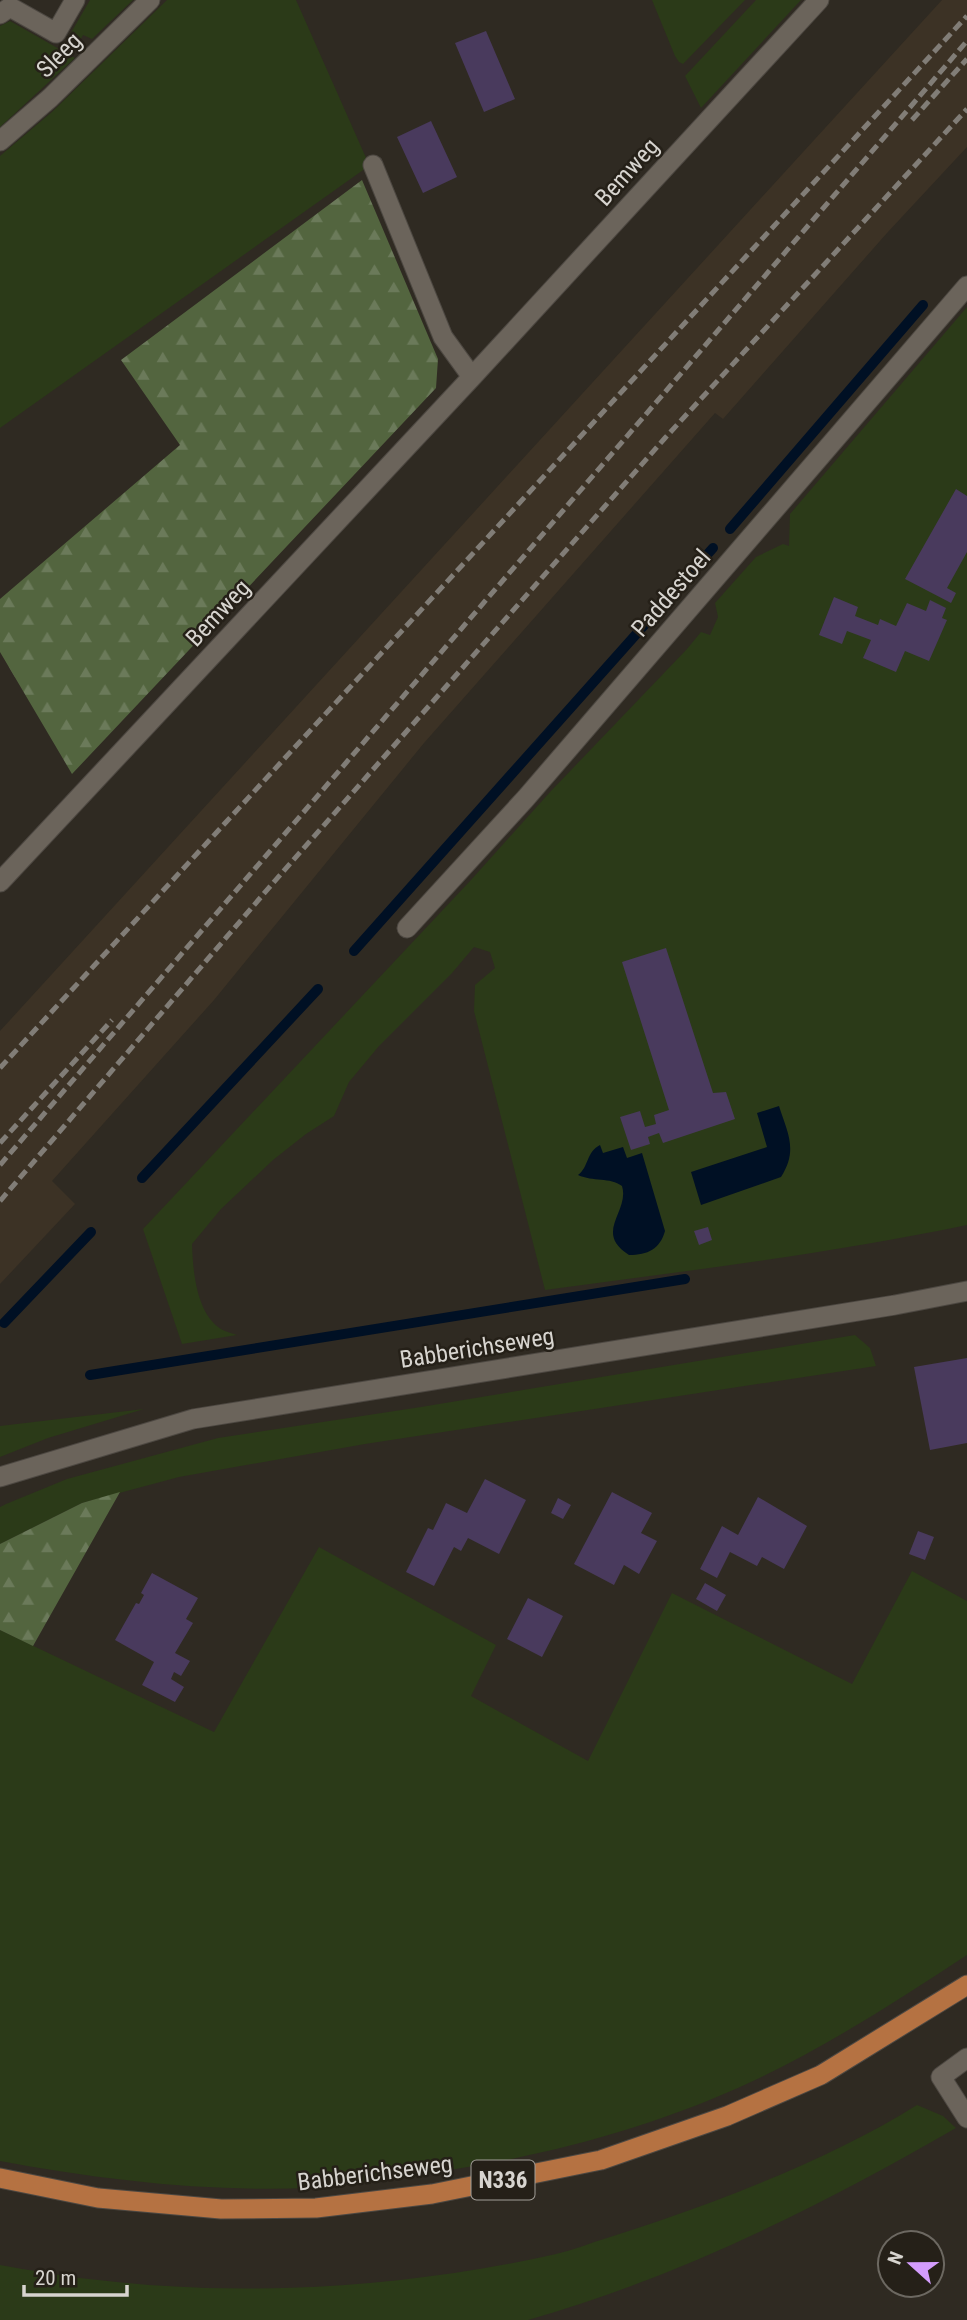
<svg xmlns="http://www.w3.org/2000/svg" width="967" height="2320" viewBox="0 0 967 2320" font-family="'Roboto Condensed',sans-serif">
	<defs>
		<pattern id="forest-firs" width="22" height="20" patternUnits="userSpaceOnUse" patternTransform="scale(1.75)"><rect width="22" height="20" fill="#53653f"/><path d="M5 1l3.5 6h-7zM16 11l3.5 6h-7z" fill="#6b7a5a"/></pattern>
	</defs>
	<rect width="100%" height="100%" fill="#2f2a22"/>
	<path fill="#3c3225" d="M942 0H967V147L887 233 723 419 715 413 424 743 214 1000 52 1181 75 1204 0 1284V1031Z"/>
	<path fill="#2b3a18" d="M90 0H133L92 39 83 35 75 49 65 43Z
		M167 0H296L367 160 366 168 0 428V156L52 112Z
		M652 0H745L683 64 679 62 675 56Z
		M756 0H801L701 108 685 76Z
		M10 21 75 58 0 127V26Z
		M967 307V1225C828 1254 686 1271 545 1290L474 1011 475 985 495 968 490 952 474 947 452 973 379 1046 349 1082 334 1116 306 1134 273 1160 221 1209 192 1244C193 1271 196 1313 221 1329 226 1332 232 1333 237 1335L182 1344 143 1229 471 880 551 791 687 649 701 632 710 635 718 617 715 603 756 557 783 544 789 546 790 514Z
		M855 1335 870 1348 876 1366 365 1444 179 1477 82 1503 0 1544V1507L6 1504 67 1479 218 1438 421 1407Z
		M144 1409 48 1438 0 1457V1426Z
		M319 1547 496 1645 471 1696 588 1761 672 1593 852 1684 912 1571 967 1601V1955C898 2000 828 2046 753 2081 638 2135 509 2165 383 2179 358 2182 334 2187 309 2188 206 2192 102 2180 0 2161V1630L214 1732Z
		M917 2105 943 2116 956 2128C821 2206 679 2277 528 2320H0V2265C30 2270 59 2276 89 2279 244 2298 404 2288 556 2254 574 2250 590 2243 607 2238 642 2227 677 2215 712 2202 783 2175 853 2145 917 2105Z"/>
	<path fill="url(#forest-firs)" d="M362 180 438 359 436 388 72 774 0 652V599L180 445 121 360Z
		M120 1492 33 1646 0 1630V1544L82 1503Z"/>
	<path fill="#001024" d="M779 1106C788 1134 798 1150 781 1177L701 1205 691 1172 767 1147 757 1113Z
		M600 1145 603 1153 623 1147 627 1158 642 1153 665 1231C660 1249 648 1255 629 1255 593 1232 630 1212 622 1186 610 1177 593 1182 578 1175 589 1167 586 1152 600 1145Z"/>
	<g fill="none" stroke-linecap="round" stroke-linejoin="round">
		<path stroke="#001024" stroke-width="10" d="M730 529 923 305
			M354 951 713 548
			M142 1178 318 989
			M4 1323 91 1232
			M90 1375 685 1279"/>
	</g>
	<path fill="#493a5d" d="M486 31 515 99 484 112 455 43Z
		M431 121 457 177 423 193 397 137Z
		M956 489 967 496V552L947 588 956 593 951 603 905 579Z
		M834 597 858 607 855 616 878 625 880 619 896 626 907 603 926 611 930 600 946 608 942 618 947 620 929 661 905 651 896 672 863 658 871 640 847 631 842 644 819 635Z
		M666 948 713 1093 726 1092 735 1119 663 1143 659 1133 648 1137 650 1144 631 1150 620 1117 640 1111 645 1127 656 1124 654 1115 669 1110 622 962Z
		M708 1227 712 1240 699 1245 694 1231Z
		M967 1358V1443L930 1450 914 1367Z
		M485 1479 526 1500 499 1554 468 1538 461 1551 454 1547 434 1586 406 1572 428 1528 433 1530 446 1503 467 1513Z
		M612 1492 652 1513 641 1533 657 1541 639 1574 624 1565 614 1585 574 1564Z
		M758 1497 807 1526 784 1569 762 1557 757 1566 730 1552 717 1578 700 1569 722 1526 738 1535Z
		M558 1498 571 1505 563 1519 551 1513Z
		M918 1531 934 1537 925 1560 909 1554Z
		M152 1573 198 1598 186 1619 193 1623 175 1653 190 1661 181 1676 174 1672 171 1679 184 1687 175 1702 142 1685 154 1662 115 1640 136 1603 139 1604 144 1595 141 1593Z
		M705 1583 726 1595 717 1611 696 1599Z
		M528 1598 563 1616 542 1657 507 1639Z"/>
	<g fill="none" stroke-linecap="round" stroke-linejoin="round">
		<g stroke="#4d4842" stroke-width="21">
			<path id="minor" d="M0 14 10 7 56 33 75 0
				M0 141 50 98 150 0
				M373 165 443 337 472 377
				M0 882 472 377 819 0
				M407 928 526 798 967 286
				M967 2058 941 2077 967 2118"/>
		</g>
		<g stroke="#4d4842" stroke-width="21">
			<path id="tertiary" d="M0 1477 193 1419 895 1305 967 1291"/>
		</g>
		<g stroke="#4d4842" stroke-width="21">
			<path id="primary" d="M0 2178 98 2198 221 2209 316 2208 432 2194 601 2160 727 2116 821 2075 967 1985"/>
		</g>
		<use href="#minor" stroke="#6b645b" stroke-width="19"/>
		<use href="#tertiary" stroke="#6b645b" stroke-width="19"/>
		<use href="#primary" stroke="#b57242" stroke-width="19"/>
		<path stroke="#817d77" stroke-width="5" stroke-dasharray="10 5" stroke-linecap="butt" d="M912 120 967 59
			M0 1068 967 16
			M0 1143 112 1020
			M0 1165 967 41
			M0 1201 273 883 665 438 967 109"/>
	</g>
	<g text-anchor="middle" stroke-width="5" stroke-linejoin="round" paint-order="stroke">
		<rect fill="#252018" stroke="#a29e98" stroke-width="2" x="471.5" y="2160.5" width="63" height="39" rx="5"/>
		<g font-size="23" font-weight="bold" fill="#d7d4cf">
			<text x="503" y="2188">N336</text>
		</g>
		<g font-size="24" fill="#d7d4cf" stroke="#252018">
			<text transform="translate(59 55) rotate(-45)" y="8">Sleeg</text>
			<text transform="translate(627 172) rotate(-48)" y="8">Bemweg</text>
			<text transform="translate(671 593) rotate(-49)" y="8">Paddestoel</text>
			<text transform="translate(218 613) rotate(-47)" y="8">Bemweg</text>
			<text transform="translate(477 1348) rotate(-9)" y="8">Babberichseweg</text>
			<text transform="translate(375 2173) rotate(-7)" y="8">Babberichseweg</text>
		</g>
	</g>
	<g transform="translate(911 2264) rotate(291)"><circle r="33" fill="#252018" stroke="#6c6861" stroke-width="2"/>
	<path d="M0-5L12 26L0 18L-12 26Z" fill="#d39cfc"/>
	<text y="-10" font-size="19" font-weight="bold" text-anchor="middle" fill="#d7d4cf">N</text>
	</g>
	<path d="M24 2285v10h103v-10" fill="none" stroke="#d7d4cf" stroke-width="3.5"/>
	<text x="35" y="2285" font-size="21" fill="#d7d4cf" stroke="#252018" stroke-width="5" paint-order="stroke">20 m</text>
</svg>
